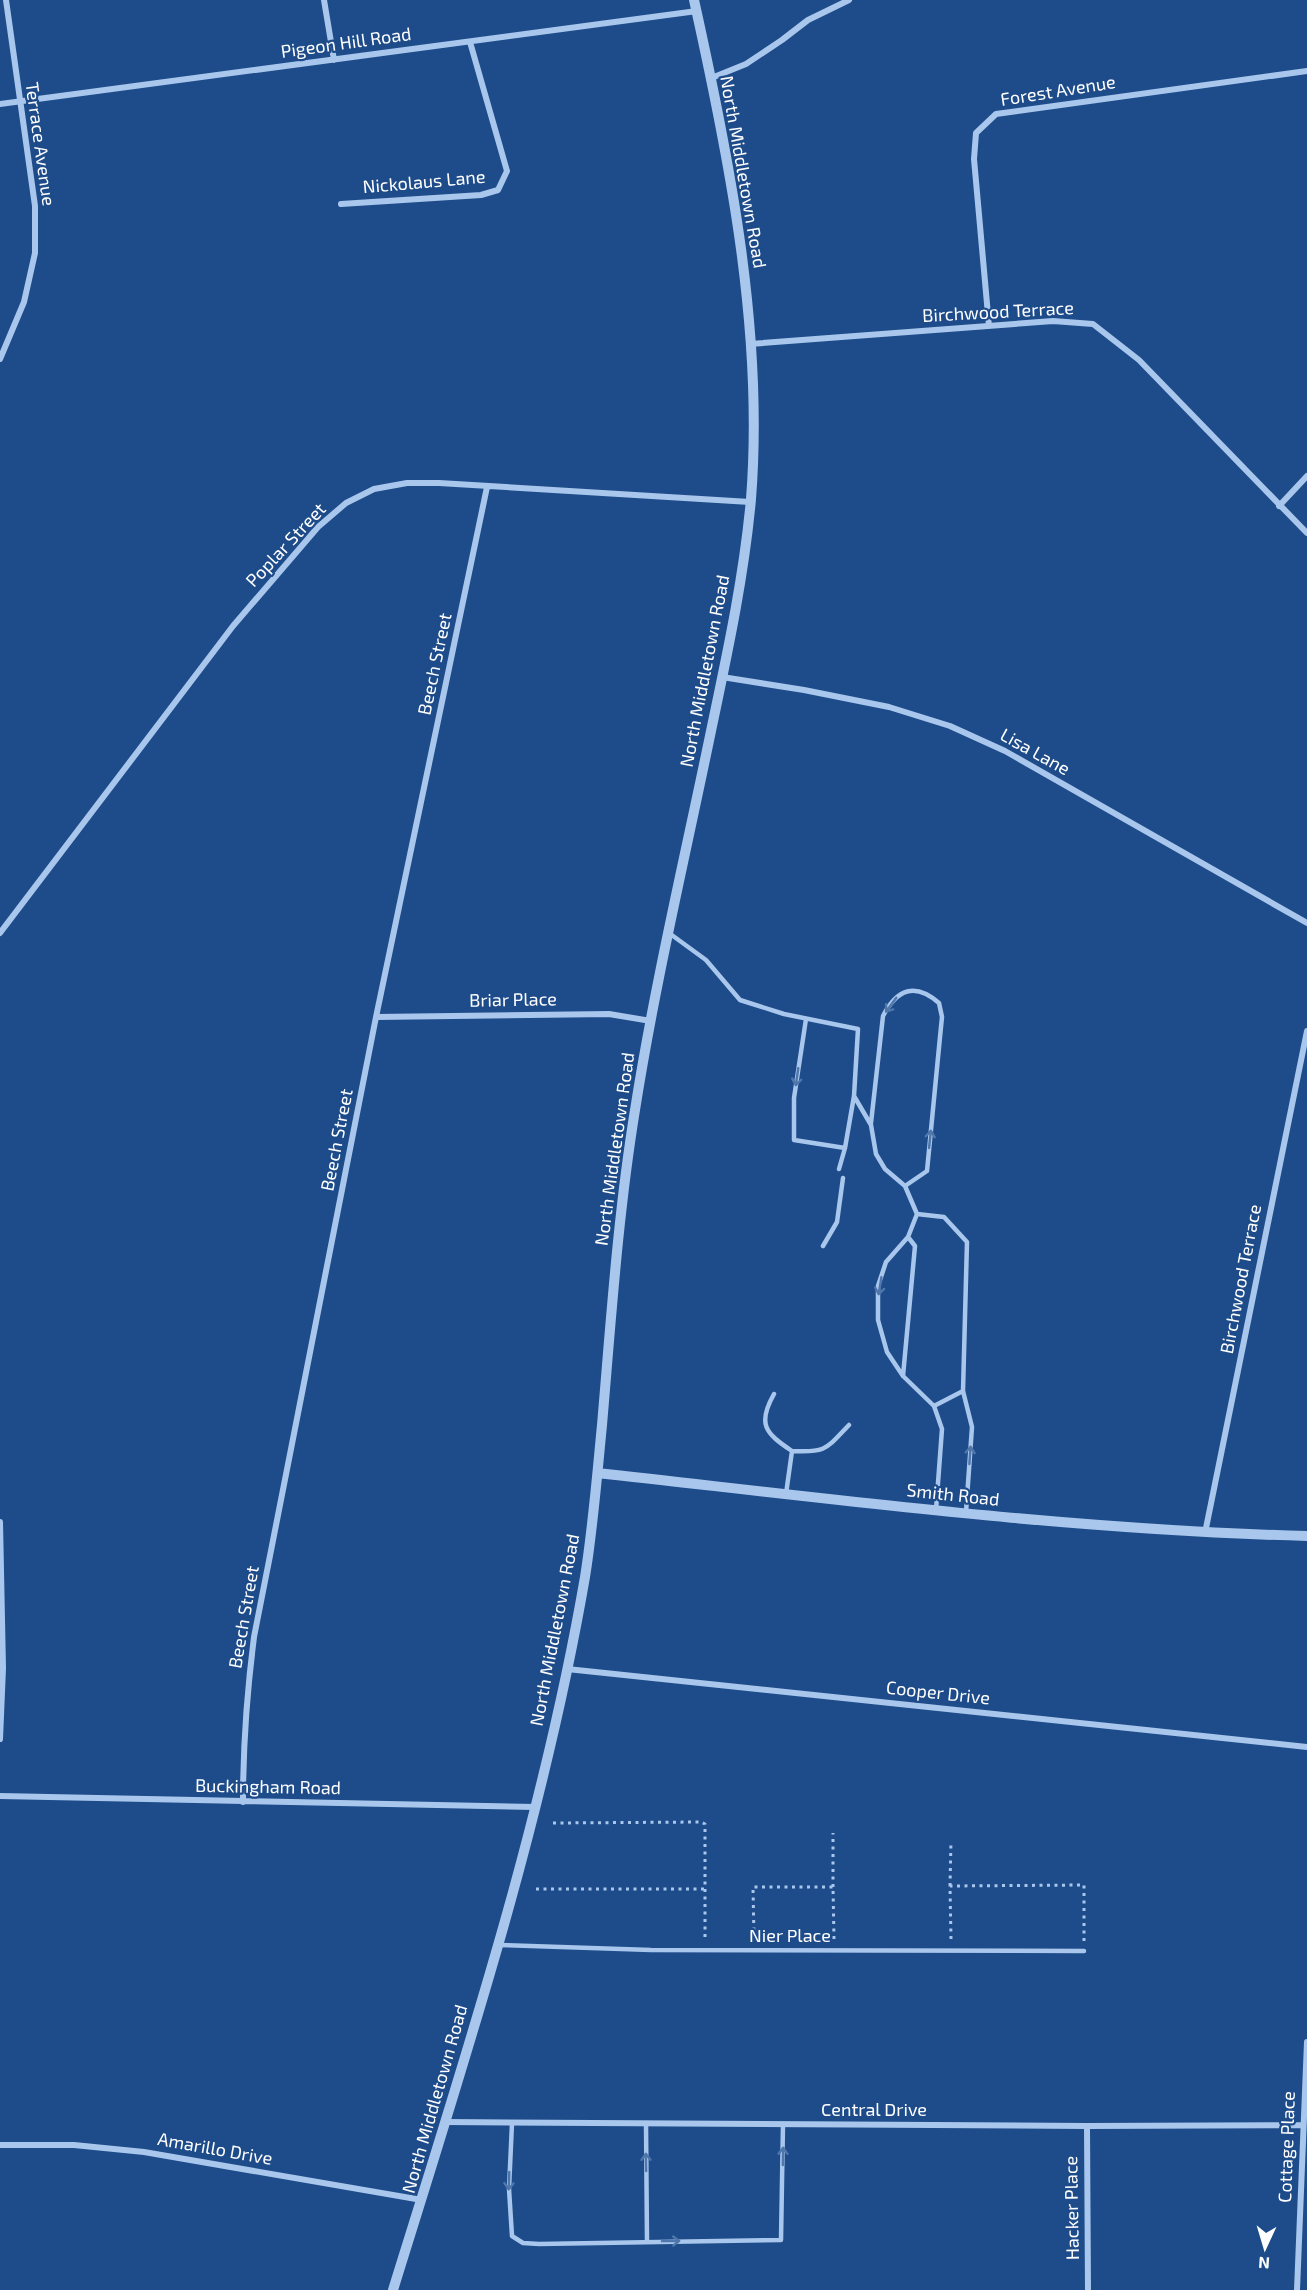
<svg xmlns="http://www.w3.org/2000/svg" width="1307" height="2290" viewBox="0 0 1307 2290" font-family="'Exo 2',sans-serif">
	<rect width="100%" height="100%" fill="#1e4c8a"/>
	<g fill="none" stroke-linecap="round" stroke-linejoin="round">
		<path stroke="#a9c7ec" stroke-width="3" stroke-dasharray="3 4.5" stroke-linecap="butt" d="M553 1823 701 1822 705 1824V1939
			M950 1886 951 1841
			M833 1887V1833
			M536 1889H705
			M754 1938 753 1887H833L834 1939
			M951 1939 950 1886 1084 1885V1941"/>
		<path stroke="#a9c7ec" stroke-width="4.5" d="M669 933 706 960 740 1000 784 1014 858 1029 854 1096 845 1148 794 1140V1098L806 1019
			M854 1096 871 1125 876 1154 885 1169 905 1186 917 1214 908 1237 886 1262 878 1286V1320L887 1352 903 1376 934 1406 942 1429 936 1510
			M871 1123 883 1016C897 989 915 982 939 1003L942 1017 940 1037 927 1171 905 1186
			M839 1169 845 1148
			M917 1214 944 1217 967 1242 963 1391 972 1427 966 1512
			M823 1246 837 1222 843 1178
			M903 1376 915 1246 908 1237
			M774 1394C757 1424 765 1433 792 1451
			M934 1406 963 1391
			M786 1494 792 1451C826 1453 826 1449 849 1425
			M499 1945 651 1950 1084 1951
			M512 2123 509 2189 512 2236 523 2243 539 2244 781 2240 783 2124
			M646 2123 647 2242"/>
		<path stroke="#a9c7ec" stroke-width="6" d="M324 0 334 60
			M709 79 746 64 782 40 808 20 849 0
			M0 104 697 11
			M341 204 481 195 498 190 507 171 470 42
			M989 326 974 159 976 133 996 114 1307 71
			M750 344 1053 321 1093 324 1139 360 1307 533
			M0 359 24 302 35 253V206L6 0
			M1279 506 1307 476
			M722 677 804 690 889 707 950 726 1005 751 1307 923
			M0 933 233 626 318 527 346 503 374 489 407 483H439L750 502
			M376 1017 609 1014 651 1021
			M0 1522 3 1668 0 1739
			M1205 1533 1307 1031
			M567 1669 1307 1747
			M0 1796 535 1807
			M243 1802C243 1747 247 1692 254 1637L376 1017 487 487
			M445 2122 1087 2126 1303 2125
			M1087 2126 1088 2290
			M0 2145H74L144 2152 422 2200
			M1297 2290 1307 2042"/>
		<path stroke="#a9c7ec" stroke-width="10" d="M598 1473C834 1499 1069 1530 1307 1536
			M393 2290C466 2055 543 1820 585 1577 593 1527 597 1476 602 1425 611 1320 618 1214 635 1110 655 983 685 857 711 731 727 655 744 577 751 499 764 333 730 162 694 0"/>
	</g>
	<defs><path id="oneway-shaft" d="M-6 0H5M1.5-3L5.5 0L1.5 3" fill="none" stroke-width="1.6" stroke-linecap="round" stroke-linejoin="round" transform="scale(1.5)"/></defs>
	<g stroke="#4f77ac">
		<use href="#oneway-shaft" transform="translate(891 1005) rotate(126)"/>
		<use href="#oneway-shaft" transform="translate(797 1077) rotate(98)"/>
		<use href="#oneway-shaft" transform="translate(930 1139) rotate(-84)"/>
		<use href="#oneway-shaft" transform="translate(880 1286) rotate(99)"/>
		<use href="#oneway-shaft" transform="translate(970 1455) rotate(-86)"/>
		<use href="#oneway-shaft" transform="translate(783 2156) rotate(-89)"/>
		<use href="#oneway-shaft" transform="translate(646 2162) rotate(-91)"/>
		<use href="#oneway-shaft" transform="translate(509 2181) rotate(92)"/>
		<use href="#oneway-shaft" transform="translate(671 2241) rotate(-1)"/>
	</g>
	<g text-anchor="middle" stroke-width="4.5" stroke-linejoin="round" paint-order="stroke">
		<g font-size="18" fill="#fff" stroke="#1e4c8a">
			<text transform="translate(346 43) rotate(-8)" y="6">Pigeon Hill Road</text>
			<text transform="translate(1058 91) rotate(-9)" y="6">Forest Avenue</text>
			<text transform="translate(40 144) rotate(82)" y="6">Terrace Avenue</text>
			<text transform="translate(743 172) rotate(80)" y="6">North Middletown Road</text>
			<text transform="translate(424 182) rotate(-5)" y="6">Nickolaus Lane</text>
			<text transform="translate(998 312) rotate(-3)" y="6">Birchwood Terrace</text>
			<text transform="translate(286 545) rotate(-47)" y="6">Poplar Street</text>
			<text transform="translate(435 664) rotate(-78)" y="6">Beech Street</text>
			<text transform="translate(705 671) rotate(-79)" y="6">North Middletown Road</text>
			<text transform="translate(1035 752) rotate(29)" y="6">Lisa Lane</text>
			<text transform="translate(513 1000) rotate(-1)" y="6">Briar Place</text>
			<text transform="translate(337 1140) rotate(-79)" y="6">Beech Street</text>
			<text transform="translate(615 1149) rotate(-82)" y="6">North Middletown Road</text>
			<text transform="translate(1241 1279) rotate(-79)" y="6">Birchwood Terrace</text>
			<text transform="translate(953 1495) rotate(6)" y="6">Smith Road</text>
			<text transform="translate(244 1617) rotate(-80)" y="6">Beech Street</text>
			<text transform="translate(555 1630) rotate(-79)" y="6">North Middletown Road</text>
			<text transform="translate(938 1693) rotate(6)" y="6">Cooper Drive</text>
			<text transform="translate(268 1787) rotate(1)" y="6">Buckingham Road</text>
			<text x="790" y="1942">Nier Place</text>
			<text transform="translate(435 2099) rotate(-74)" y="6">North Middletown Road</text>
			<text x="874" y="2116">Central Drive</text>
			<text transform="translate(1287 2147) rotate(-88)" y="6">Cottage Place</text>
			<text transform="translate(215 2149) rotate(10)" y="6">Amarillo Drive</text>
			<text transform="translate(1072 2208) rotate(-91)" y="6">Hacker Place</text>
		</g>
	</g>
	<g transform="translate(1265 2248) rotate(184)" stroke="#1e4c8a" stroke-width="4.5" paint-order="stroke">
	<path d="M0-4.5L10 22L0 15L-10 22Z" fill="#ffffff"/>
	<text y="-9" font-size="16" font-weight="bold" text-anchor="middle" fill="#ffffff">N</text>
	</g>
</svg>
